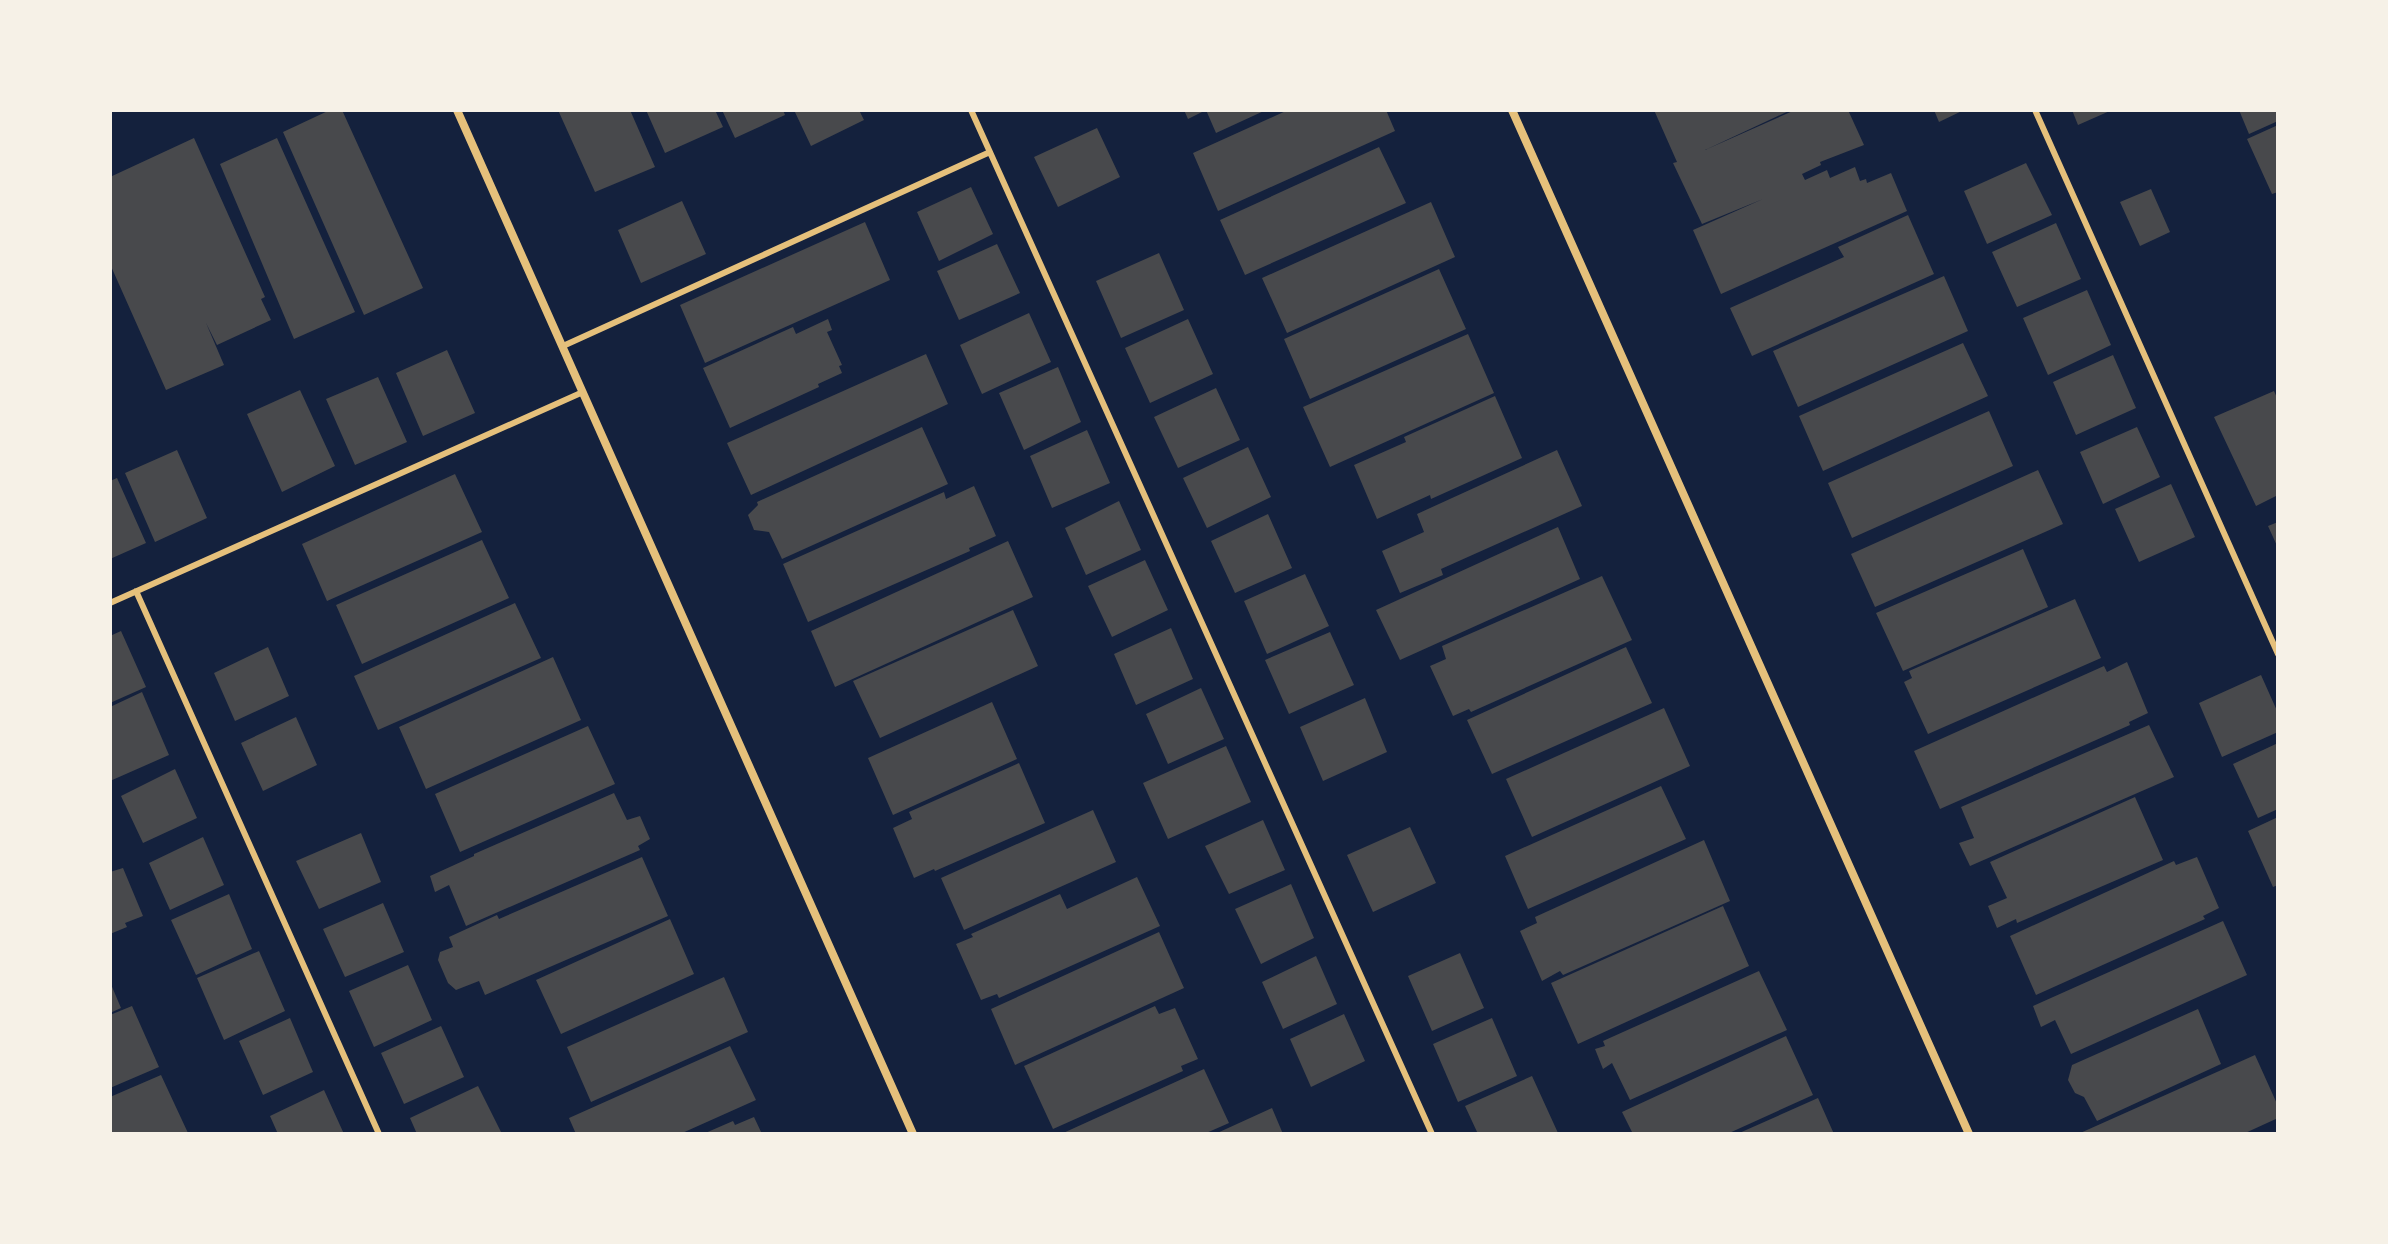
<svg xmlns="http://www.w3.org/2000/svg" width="2388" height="1244" viewBox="0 0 2388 1244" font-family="Signika,sans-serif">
	<rect width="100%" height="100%" fill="#14213d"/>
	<path fill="#48494c" d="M330 110H342L423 288 364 315 283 132Z
		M558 110H630L655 167 595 192Z
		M646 110H715L723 127 665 153Z
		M722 110H783L785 115 735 138Z
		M794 110H859L864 120 811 146Z
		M1184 110H1266L1216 133 1206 110 1188 119Z
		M1288 110H1386L1395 131 1218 211 1193 153Z
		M1654 110H1791L1705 150 1795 110H1848L1864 145 1820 162 1821 165 1802 174 1805 180 1827 170 1830 178 1855 167 1860 181 1866 179 1867 183 1891 173 1907 211 1721 294 1693 230 1763 199 1702 224 1673 163 1677 162Z
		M1934 110H1964L1939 122Z
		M2072 110H2112L2078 125Z
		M2239 110H2278V121L2249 134Z
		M2278 125V192L2272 194 2247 139Z
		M1097 128 1120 177 1058 207 1034 157Z
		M194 138 265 297 261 299 271 320 217 345 206 323 224 365 166 390 110 264V177Z
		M277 138 355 312 294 339 220 164Z
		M1379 147 1406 203 1245 275 1220 220Z
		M2026 163 2052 215 1987 244 1964 191Z
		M971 187 993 234 939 261 917 212Z
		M2151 189 2170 232 2140 246 2120 202Z
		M682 201 706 254 641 283 618 230Z
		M1431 202 1455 257 1287 333 1262 278Z
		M1908 215 1934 274 1752 356 1730 308 1844 257 1838 247Z
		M865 222 890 280 705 363 680 305Z
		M2056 223 2081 279 2017 307 1992 252Z
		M997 244 1020 293 959 320 937 271Z
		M1159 253 1184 310 1121 338 1096 281Z
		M1439 269 1466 329 1310 399 1284 339Z
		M1944 276 1968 331 1798 407 1773 351Z
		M2087 290 2111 345 2048 375 2023 318Z
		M1029 313 1051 362 982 394 960 345Z
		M828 319 832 330 827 332 842 365 839 366 842 373 818 384 819 387 730 428 703 368 793 327 796 334Z
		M1188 319 1213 374 1150 403 1125 348Z
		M1468 334 1494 393 1330 467 1303 407Z
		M1963 343 1988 396 1823 471 1799 416Z
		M447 350 475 413 423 436 396 373Z
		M926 354 948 404 751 495 727 443Z
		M2113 355 2136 408 2076 435 2053 382Z
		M1058 367 1081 422 1024 450 999 393Z
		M378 377 407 442 355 465 326 399Z
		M1216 388 1240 440 1178 468 1154 417Z
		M300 390 335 466 282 492 247 414Z
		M2274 391 2278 400V495L2256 506 2214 417Z
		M1495 396 1522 458 1431 499 1430 495 1377 519 1354 465 1406 442 1404 437Z
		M1989 411 2013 466 1852 538 1828 483Z
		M922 427 948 484 782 559 769 532 754 530 748 515 758 505 757 502Z
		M2137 427 2160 477 2103 504 2080 452Z
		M1087 430 1110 483 1052 508 1030 456Z
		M1248 447 1271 497 1207 528 1183 478Z
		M177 450 207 518 155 542 125 473Z
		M1557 450 1582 506 1441 569 1443 575 1400 593 1382 551 1424 532 1417 514Z
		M2038 470 2063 524 1875 607 1851 554Z
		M455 474 482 532 327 601 302 544Z
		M117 478 146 543 110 559V481Z
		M2171 484 2195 537 2139 562 2115 509Z
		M974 486 996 536 969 548 970 551 808 622 783 564 944 492 946 499Z
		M1119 501 1141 550 1086 575 1065 528Z
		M1268 514 1292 568 1235 593 1211 541Z
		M2278 522V548L2268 526Z
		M1558 527 1580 579 1400 660 1376 610Z
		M482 540 509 598 362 664 336 605Z
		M1008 541 1033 597 835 687 811 631Z
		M2023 549 2048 607 1903 671 1876 613Z
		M1145 560 1168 610 1112 637 1088 586Z
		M1305 574 1329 626 1267 654 1244 601Z
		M1602 576 1632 640 1471 712 1469 709 1453 716 1430 666 1446 659 1442 646Z
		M2075 599 2101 658 1928 734 1904 682 1912 678 1909 671Z
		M515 603 541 658 378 730 354 676Z
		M1013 610 1038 666 880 738 853 681Z
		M1171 628 1193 679 1136 705 1114 654Z
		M121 631 146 687 110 703V636Z
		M1330 632 1354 685 1289 714 1265 660Z
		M268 647 289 696 235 721 214 673Z
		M1626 647 1652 703 1492 774 1467 720Z
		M553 657 581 720 426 789 399 727Z
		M2127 662 2148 713 2129 722 2130 725 1940 809 1914 751 2104 666 2107 672Z
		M2261 675 2278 713V732L2222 757 2199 703Z
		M1201 688 1224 739 1168 764 1146 714Z
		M142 692 169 755 110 781V707Z
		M1365 698 1387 752 1323 781 1300 727Z
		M992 702 1017 759 893 815 868 758Z
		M1664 708 1690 766 1532 837 1506 779Z
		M296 717 317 765 263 791 241 743Z
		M2149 725 2174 777 1970 866 1959 843 1974 838 1961 807Z
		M588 726 615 784 460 852 435 794Z
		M2278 743V809L2258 818 2233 764Z
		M1226 746 1251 802 1168 839 1143 783Z
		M1019 763 1045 823 935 871 934 869 914 878 893 828 912 819 909 812Z
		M175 769 197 818 143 843 121 796Z
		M1661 786 1686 839 1528 909 1505 856Z
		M614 793 627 820 640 816 650 839 638 846 640 850 466 926 449 885 435 892 430 876 474 856V854Z
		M2135 797 2163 860 2017 923 2016 919 1997 928 1988 906 2007 898 1990 862Z
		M1093 810 1116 862 964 930 941 878Z
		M2278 817V885L2273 887 2248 831Z
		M1263 820 1285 870 1229 894 1205 846Z
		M1410 827 1436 883 1373 912 1347 855Z
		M361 833 381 882 319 909 296 861Z
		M203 837 224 885 170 910 149 863Z
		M1704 840 1730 901 1563 975 1560 971 1542 981 1520 931 1537 923 1535 917Z
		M642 857 668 916 485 995 479 981 456 990 448 983 438 960 440 952 453 947 449 937 497 915 499 919Z
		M2197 857 2219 908 2203 916 2205 919 2036 995 2010 936 2174 861 2176 865Z
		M123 868 143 916 125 923 127 927 110 934V872Z
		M1137 877 1160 926 999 998 997 994 981 1000 956 944 973 937 971 934 1060 894 1067 909Z
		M1291 884 1314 938 1261 964 1235 909Z
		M229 894 252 949 196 975 171 920Z
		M383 903 404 952 345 977 323 929Z
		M1723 906 1749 966 1578 1044 1551 983Z
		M670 919 694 974 561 1034 536 980Z
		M2223 921 2247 975 2071 1054 2055 1020 2041 1027 2033 1006Z
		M1159 932 1184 988 1015 1065 991 1009Z
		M259 951 285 1011 224 1040 197 978Z
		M1460 953 1484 1008 1432 1031 1408 976Z
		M1316 956 1337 1004 1283 1029 1262 982Z
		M408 965 432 1020 374 1047 349 991Z
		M1759 971 1787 1030 1630 1100 1612 1063 1603 1069 1595 1049 1605 1046 1603 1041Z
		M724 977 748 1032 591 1102 567 1047Z
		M110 982 121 1008 110 1013Z
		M132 1006 159 1067 110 1088V1015Z
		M1155 1006 1159 1014 1175 1008 1198 1059 1181 1066 1183 1071 1053 1129 1024 1066Z
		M2198 1009 2221 1064 2097 1121 2084 1097 2075 1093 2068 1080 2072 1065Z
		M1344 1014 1365 1061 1311 1087 1290 1039Z
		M290 1018 313 1072 263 1095 239 1041Z
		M1492 1018 1517 1076 1458 1102 1433 1044Z
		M441 1026 464 1077 404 1104 381 1053Z
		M1786 1036 1813 1095 1727 1134H1633L1622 1112Z
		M730 1046 756 1100 680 1134H576L569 1118Z
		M2255 1055 2278 1106V1118L2243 1134H2078Z
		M1204 1069 1229 1123 1204 1134H1061Z
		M161 1075 188 1133 110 1134V1097Z
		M1532 1076 1558 1133 1478 1134 1465 1106Z
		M478 1086 502 1134H417L410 1118Z
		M324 1090 344 1134H278L270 1116Z
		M1818 1098 1834 1134H1737Z
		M1272 1108 1283 1134H1215Z
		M754 1117 762 1134H703L733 1121 735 1125Z"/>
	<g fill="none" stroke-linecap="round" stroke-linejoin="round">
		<path stroke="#e5c07b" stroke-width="6" d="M971 110 1432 1134
			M2035 110 2278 654
			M563 346 990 152
			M136 591 379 1134
			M110 603 583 392"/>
		<path stroke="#e5c07b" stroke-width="8" d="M457 110 913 1134
			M1512 110 1969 1134"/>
	</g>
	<rect width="2388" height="1244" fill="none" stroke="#f6f1e7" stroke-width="224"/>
</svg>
